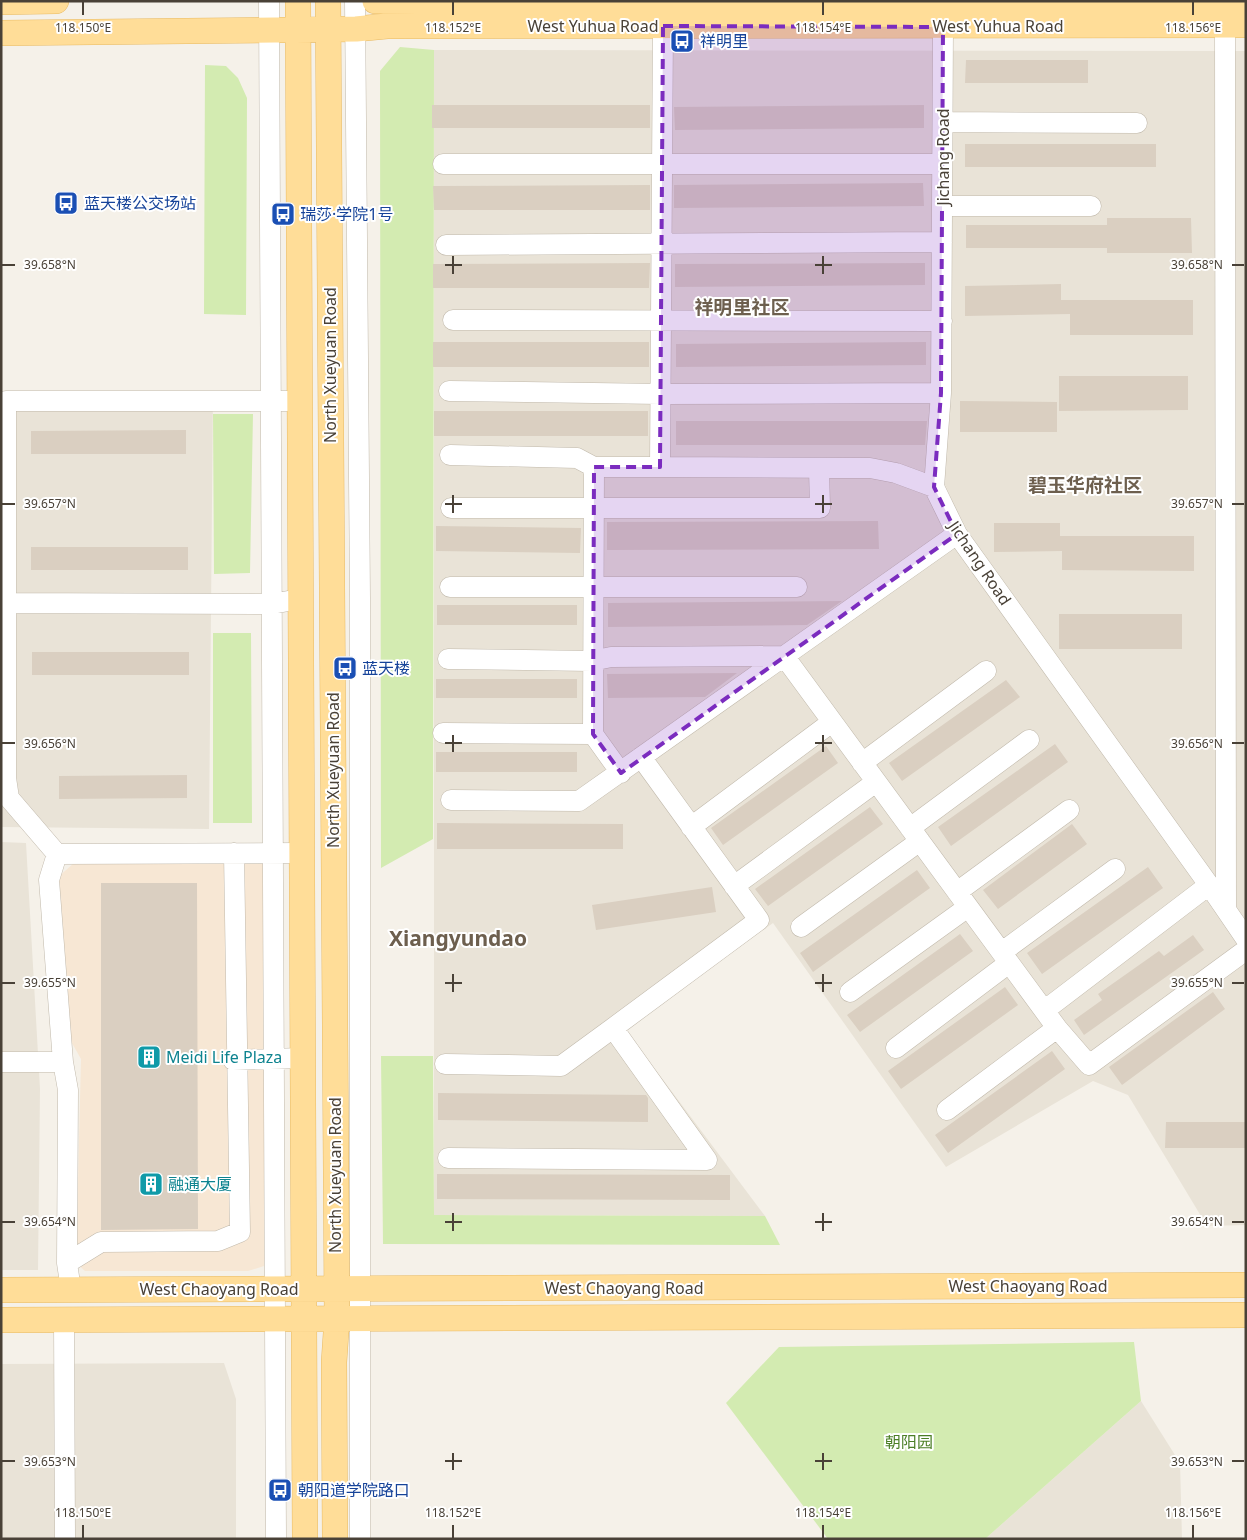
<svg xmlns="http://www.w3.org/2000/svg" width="1247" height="1540" viewBox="0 0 1247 1540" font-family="'Noto Sans','Noto Sans SC',sans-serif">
	<rect width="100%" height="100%" fill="#f5f1e9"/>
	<path fill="#e9e3d7" d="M434 50 1246 51V1225L1207 1226 1128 1095 1093 1081 946 1167 773 923 625 1029 765 1216 434 1215Z
		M1 391 213 392 209 829 1 827Z
		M1 842 26 843 40 1089 38 1270H1Z
		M224 1363 236 1399V1539H1V1364Z
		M1141 1401 1180 1463 1182 1539H985Z"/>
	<path fill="#f7e7d4" d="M74 863 263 864 266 1252 264 1266 248 1271H85L76 1263 81 1059 68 1036 57 878Z"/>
	<path fill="#d3ebb1" d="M400 47 434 50 433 839 381 868 380 71Z
		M205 65 226 66 238 78 247 98 246 315 204 314Z
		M213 414H253L250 573 214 574Z
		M213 633H251L252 823H213Z
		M381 1056H433L434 1215 765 1216 780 1245 383 1244Z
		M1134 1342 1141 1401 985 1539H828L726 1403 779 1347Z"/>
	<path fill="#dacfc1" d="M966 60H1088V83H965Z
		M432 105H650V128H432Z
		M924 105V128L675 130 674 107Z
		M965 144H1156V167H965Z
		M923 183 924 206 674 208V185Z
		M650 185V210H434L433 186Z
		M1107 218H1191L1192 253H1107V248H966V225H1107Z
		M650 263 649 288H433V264Z
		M925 263V285L675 287V264Z
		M1061 284V300H1193V335H1070V314L965 316V286Z
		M433 342H649V367H433Z
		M926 342V365L676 367V344Z
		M1059 376H1188V410L1059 411Z
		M960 401 1057 402V432H960Z
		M434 411H648V436H434Z
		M676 421H927L925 445H676Z
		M186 430V454H31V431Z
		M878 521 879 549 607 550V522Z
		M994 523H1060V536H1194V571L1062 570V551L994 552Z
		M436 526 581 528 580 553 436 551Z
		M31 547H188V570H31Z
		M842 601 807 625 608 627V603Z
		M437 605H577V625H437Z
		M1059 614H1182V649H1059Z
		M32 652H189V675H32Z
		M737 673 705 697 608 698 607 674Z
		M436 679H577V698H436Z
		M1006 680 1020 697 902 781 889 763Z
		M1055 744 1068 762 951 846 938 827Z
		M826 746 838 763 723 845 711 828Z
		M436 752H577V772H436Z
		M187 775V798L59 799V776Z
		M870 807 883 824 768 906 755 889Z
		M437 823 623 824V849H437Z
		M1072 824 1087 844 998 909 983 890Z
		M1148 867 1163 888 1042 974 1027 953Z
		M917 870 930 888 813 972 800 953Z
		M101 883H197L198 1229 101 1230Z
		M712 887 716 912 596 930 592 905Z
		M960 934 973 951 860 1032 847 1015Z
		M1193 935 1204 950 1084 1035 1074 1020 1102 1000 1098 994 1159 951 1164 956Z
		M1005 987 1018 1005 901 1089 888 1071Z
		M1213 992 1225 1009 1122 1085 1109 1067Z
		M1052 1051 1065 1069 948 1153 935 1135Z
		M438 1093 646 1095 648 1098V1122L438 1120Z
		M1166 1122H1246V1148H1165Z
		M437 1174 730 1175V1200L437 1199Z"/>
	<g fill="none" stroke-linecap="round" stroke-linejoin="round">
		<g stroke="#c1b9ab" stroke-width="21">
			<path id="minor" d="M269 1 276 1539
				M355 1 360 597V1539
				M1225 25 1226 910
				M663 26 660 467 870 468 896 473 934 487
				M943 27 941 393 934 487 957 534 1209 885 1246 939
				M943 122 1137 123
				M443 164H942
				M942 206H1091
				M446 245 942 242
				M453 320 942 321
				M449 391 661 394 941 393
				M450 455 577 458 594 467
				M451 508H820L819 468
				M450 587H797
				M5 603 272 604 299 599
				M448 659 592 661 611 657 784 656 1057 1028 1089 1065 1246 950
				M443 733 593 734
				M862 763 986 671
				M621 773 593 734 594 467H660
				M451 800 579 801 957 534
				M691 827 832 722
				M910 828 1029 740
				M57 854 301 853
				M734 886 876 782
				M957 892 1069 810
				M801 927 920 841
				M1002 952 1115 869
				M850 992 968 907
				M1045 1010 1209 885
				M896 1048 1009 963
				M233 1060 302 1058
				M1 1062H63
				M445 1064 561 1066 613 1028
				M947 1110 1057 1028
				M448 1158 707 1160 613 1028 759 920 641 757
				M67 1263 101 1242 218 1241 240 1232 234 853
				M71 1290 67 1263 68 1090 63 1062 49 880 57 854 9 798 6 778V401H299
				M64 1320 65 1538"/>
		</g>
		<g stroke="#e9bb64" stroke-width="26">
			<path id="major" d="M298 1 305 1539
				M328 1 337 1318 334 1362 335 1539
				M375 1 1006 4 1246 2
				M1 2 56 1
				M1 33 356 29 387 26 1246 25
				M1 1290 1246 1285
				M1 1320 1246 1315"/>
		</g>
		<use href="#minor" stroke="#fff" stroke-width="20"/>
		<use href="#major" stroke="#ffdd98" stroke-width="25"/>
	</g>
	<path fill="#7b2cbf" fill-opacity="0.2" stroke="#7b2cbf" stroke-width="4" stroke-dasharray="10 6" stroke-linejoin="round" d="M663 26 943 27 941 393 934 487 957 534 621 773 593 734 594 467H660Z"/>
	<path fill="none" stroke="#494137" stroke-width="2" d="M83 2V15M453 2V15M823 2V15M1193 2V15M453 256V274M823 256V274M2 265H15M445 265H462M815 265H832M1232 265H1244M453 495V513M823 495V513M2 504H15M445 504H462M815 504H832M1232 504H1244M453 735V752M823 735V752M2 743H15M445 743H462M815 743H832M1232 743H1244M453 974V992M823 974V992M2 983H15M445 983H462M815 983H832M1232 983H1244M453 1213V1231M823 1213V1231M2 1222H15M445 1222H462M815 1222H832M1232 1222H1244M453 1453V1470M823 1453V1470M2 1461H15M445 1461H462M815 1461H832M1232 1461H1244M83 1525V1538M453 1525V1538M823 1525V1538M1193 1525V1538"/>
	<defs>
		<g id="bus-square" transform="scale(1.25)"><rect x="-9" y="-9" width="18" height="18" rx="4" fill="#1a4fb4" stroke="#fff"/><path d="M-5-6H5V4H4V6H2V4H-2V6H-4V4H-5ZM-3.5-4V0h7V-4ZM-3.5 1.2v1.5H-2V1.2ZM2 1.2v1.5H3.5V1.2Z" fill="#fff"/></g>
		<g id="building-square" transform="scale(1.25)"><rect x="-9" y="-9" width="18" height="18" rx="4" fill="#0f9aa8" stroke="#fff"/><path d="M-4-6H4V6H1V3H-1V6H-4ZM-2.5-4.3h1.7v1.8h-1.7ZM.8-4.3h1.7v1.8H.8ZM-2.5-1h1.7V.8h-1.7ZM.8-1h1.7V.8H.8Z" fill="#fff"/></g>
	</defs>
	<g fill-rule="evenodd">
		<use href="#bus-square" x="682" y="41"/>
		<use href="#bus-square" x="66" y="203"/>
		<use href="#bus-square" x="283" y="214"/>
		<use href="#bus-square" x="345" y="668"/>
		<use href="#building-square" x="149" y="1057"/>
		<use href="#building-square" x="151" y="1184"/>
		<use href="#bus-square" x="280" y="1490"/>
	</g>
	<g text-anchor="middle" stroke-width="4" stroke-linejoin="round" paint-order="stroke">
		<g font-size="16" fill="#494137" stroke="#fff">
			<text x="593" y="32">West Yuhua Road</text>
			<text x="998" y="32">West Yuhua Road</text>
			<text transform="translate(943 157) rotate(-90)" y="6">Jichang Road</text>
			<text transform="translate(330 365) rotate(-90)" y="6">North Xueyuan Road</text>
			<text transform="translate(980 563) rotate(56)" y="6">Jichang Road</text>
			<text transform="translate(333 770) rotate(-90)" y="6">North Xueyuan Road</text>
			<text transform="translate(335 1175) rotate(-90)" y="6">North Xueyuan Road</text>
			<text x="1028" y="1292">West Chaoyang Road</text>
			<text x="624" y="1294">West Chaoyang Road</text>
			<text x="219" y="1295">West Chaoyang Road</text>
		</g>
		<g font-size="16" fill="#164399" stroke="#fff" text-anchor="start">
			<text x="700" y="47">祥明里</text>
			<text x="84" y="209">蓝天楼公交场站</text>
			<text x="300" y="220">瑞莎·学院1号</text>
			<text x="362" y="674">蓝天楼</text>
			<text x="298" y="1496">朝阳道学院路口</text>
		</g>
		<g font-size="16" fill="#0d838f" stroke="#fff" text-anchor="start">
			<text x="166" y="1063">Meidi Life Plaza</text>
			<text x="168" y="1190">融通大厦</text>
		</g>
		<g font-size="16" fill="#4c7f27" stroke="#fff">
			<text x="909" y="1448">朝阳园</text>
		</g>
		<g font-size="19" font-weight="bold" fill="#6d5f4e" stroke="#fff">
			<text x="742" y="314">祥明里社区</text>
			<text x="1085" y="492">碧玉华府社区</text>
		</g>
		<g font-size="21" font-weight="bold" fill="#6d5f4e" stroke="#fff">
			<text x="458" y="946">Xiangyundao</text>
		</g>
	</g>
	<g font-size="12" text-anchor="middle" fill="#494137" stroke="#fff" stroke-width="4" stroke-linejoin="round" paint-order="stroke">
		<text x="83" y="32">118.150°E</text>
		<text x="453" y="32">118.152°E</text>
		<text x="823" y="32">118.154°E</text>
		<text x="1193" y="32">118.156°E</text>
		<text x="50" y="269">39.658°N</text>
		<text x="1197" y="269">39.658°N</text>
		<text x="50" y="508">39.657°N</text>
		<text x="1197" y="508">39.657°N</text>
		<text x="50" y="748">39.656°N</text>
		<text x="1197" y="748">39.656°N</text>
		<text x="50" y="987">39.655°N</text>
		<text x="1197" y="987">39.655°N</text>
		<text x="50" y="1226">39.654°N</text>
		<text x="1197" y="1226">39.654°N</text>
		<text x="50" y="1466">39.653°N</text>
		<text x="1197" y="1466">39.653°N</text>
		<text x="83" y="1517">118.150°E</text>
		<text x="453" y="1517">118.152°E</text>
		<text x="823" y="1517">118.154°E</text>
		<text x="1193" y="1517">118.156°E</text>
	</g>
	<rect width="1247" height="1540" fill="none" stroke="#494137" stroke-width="5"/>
</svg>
